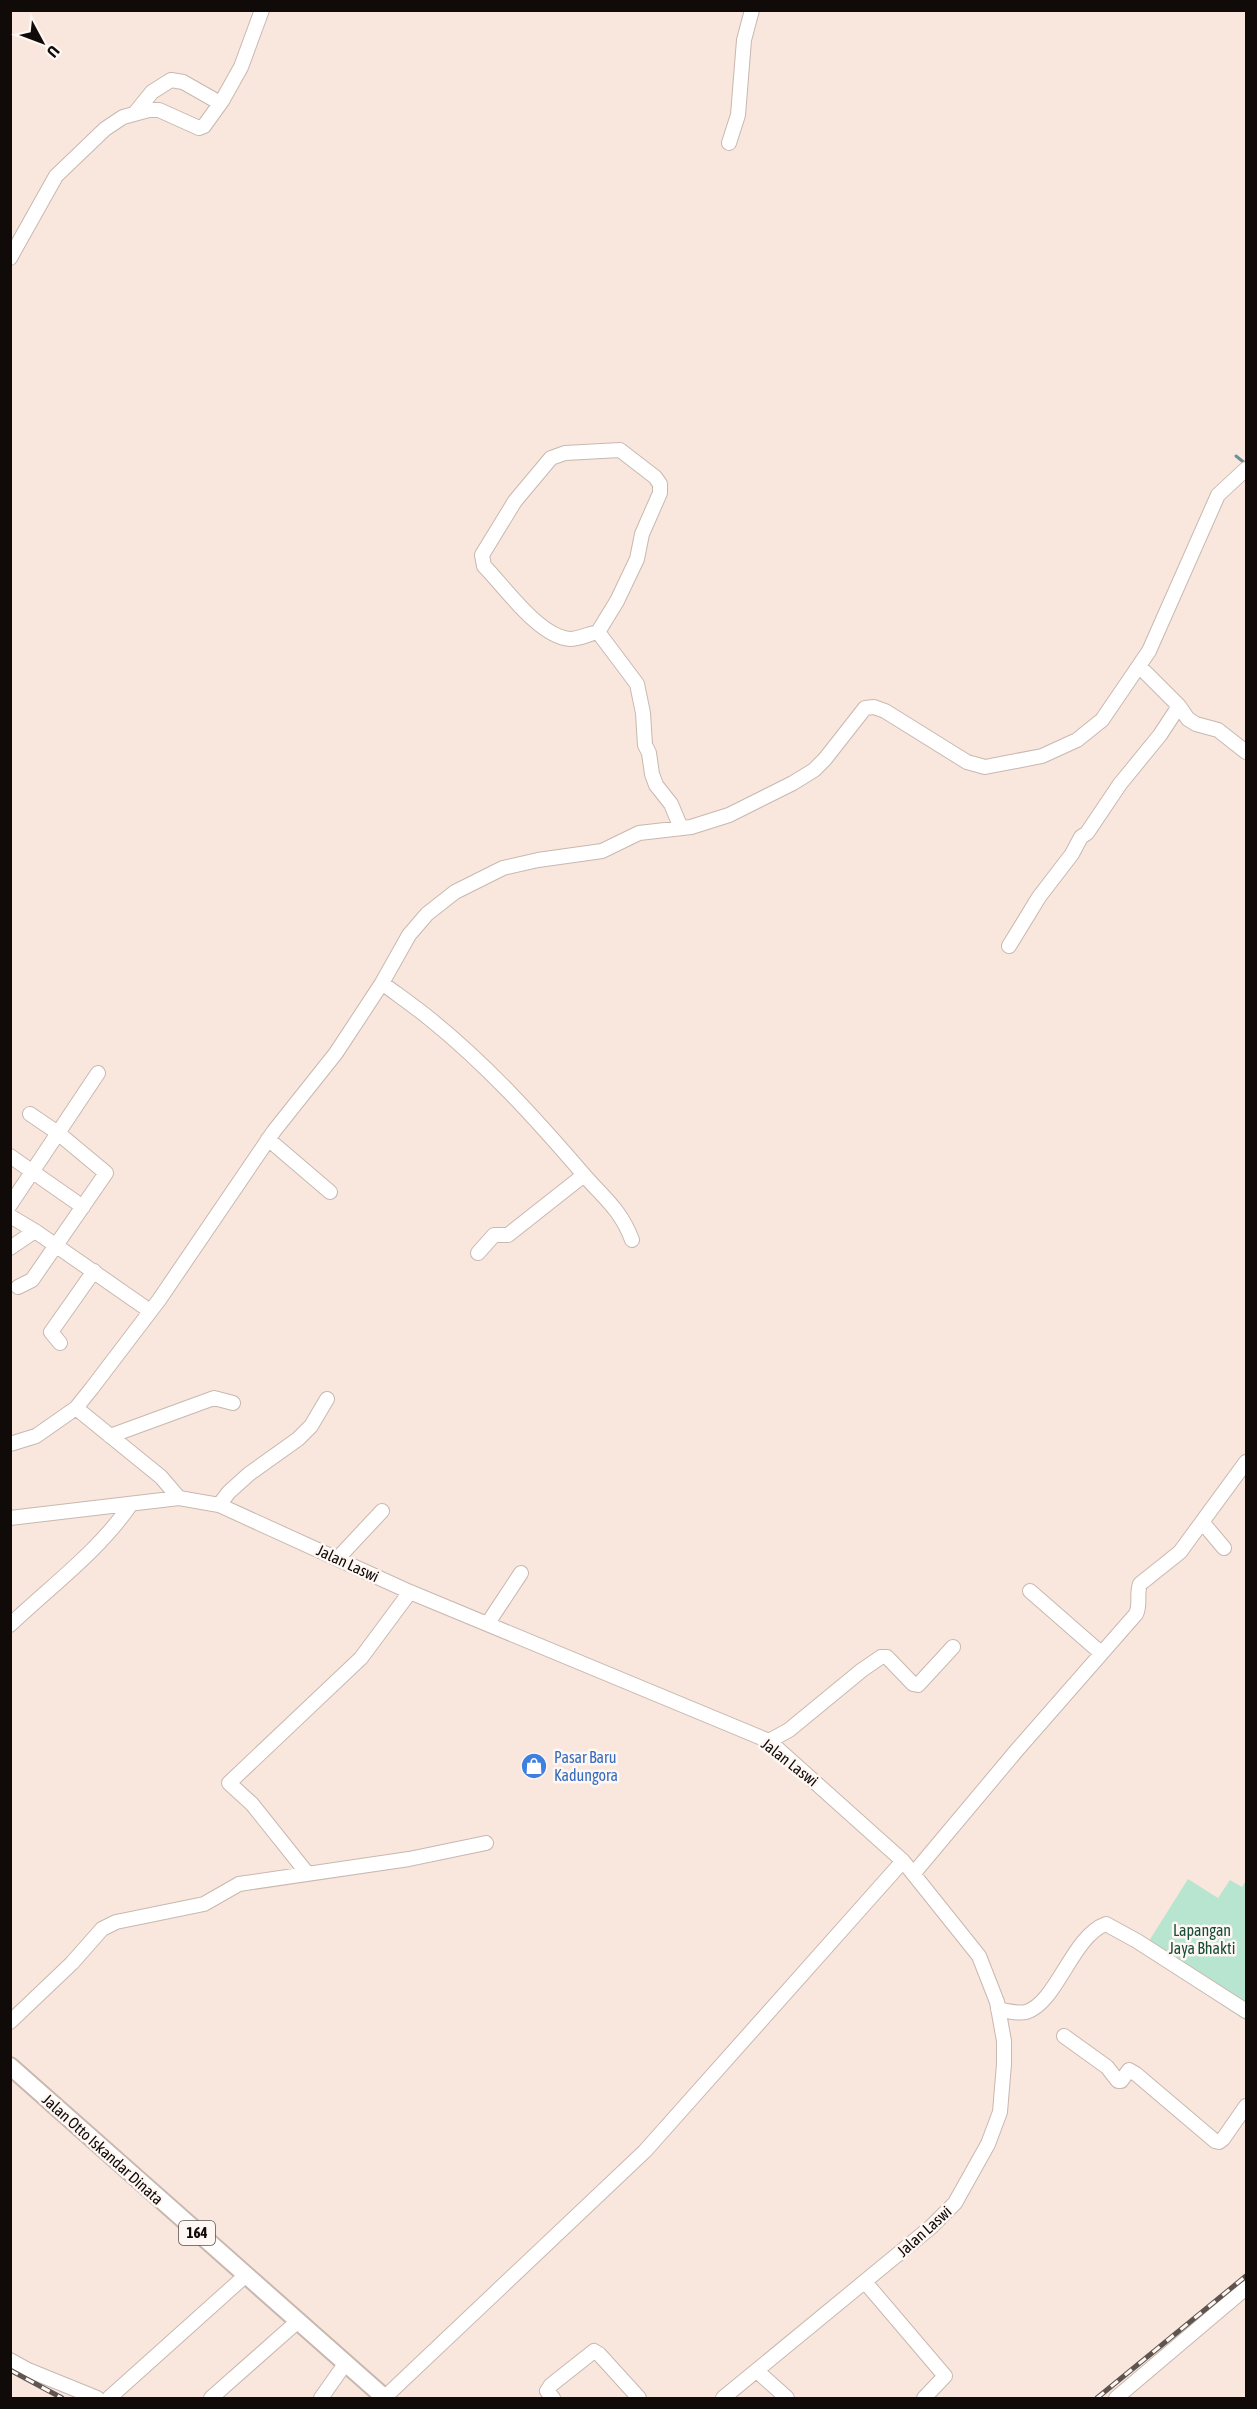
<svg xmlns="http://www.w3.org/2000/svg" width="1257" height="2409" viewBox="0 0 1257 2409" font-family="'Asap Condensed',sans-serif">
	<rect width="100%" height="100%" fill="#f9e7de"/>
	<path fill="#b8e5cf" d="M1188 1879 1218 1898 1230 1880 1242 1887 1246 1880V2021L1142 1952Z"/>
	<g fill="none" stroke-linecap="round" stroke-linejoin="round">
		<path stroke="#6e8f99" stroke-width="3" d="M1236 456 1246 464"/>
		<g stroke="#c8b8af" stroke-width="16">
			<path id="minor" d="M135 113 152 92 171 80 183 82 220 103
				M729 143 738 115 744 40 752 10
				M10 258 56 176 105 129 123 117 149 110H159L199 128 204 126 222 101 241 67 262 10
				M598 632C589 634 578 639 570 639 539 637 505 587 484 566L482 555 515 501 551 458 565 453 620 450 655 477 660 484V493L642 534 637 559 617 601 598 632 637 684 643 713 645 745 649 753 652 774 656 785 671 804 681 828
				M1140 667 1179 706 1188 719 1196 724 1218 730 1246 752
				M1009 946 1039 897 1072 854 1081 837 1087 833 1120 784 1160 735 1179 706
				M382 983C398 995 414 1006 430 1019 486 1064 537 1120 584 1175 604 1198 621 1210 632 1240
				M268 1139 330 1192
				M10 1156 83 1207
				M10 1205 98 1073
				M10 1216 35 1231 150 1311
				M10 1248 35 1231
				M478 1253 494 1235H508L584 1175
				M18 1287 32 1280 106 1173 58 1133 30 1114
				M60 1343 51 1332 94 1271
				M76 1408 161 1477 179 1498
				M110 1436 214 1398 233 1403
				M10 1444 36 1436 76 1408 92 1388 159 1300 274 1131 336 1053 382 983 409 935 427 914 455 892 503 868 538 860 602 851 639 833 691 827 729 815 793 783 814 770 825 759 865 708 874 707 885 711 967 762 985 767 1042 756 1077 740 1102 720 1149 651 1218 495 1246 469
				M219 1505 229 1492 249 1474 298 1439 311 1426 327 1399
				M10 1518 179 1498 219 1505 410 1592 769 1741 903 1861 979 1956 997 2002 1004 2041V2064L1000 2112 988 2144 955 2203 931 2227 723 2398
				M1203 1523 1224 1548
				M338 1558 382 1511
				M1030 1591 1101 1653
				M488 1623 521 1573
				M10 1625C51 1586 99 1551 131 1504
				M769 1741 789 1730 862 1670 881 1657H887L913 1684 918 1685 953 1647
				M307 1873 252 1804 229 1783 361 1658 410 1592
				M914 1873 1017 1750 1136 1614C1141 1604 1136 1595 1140 1584L1180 1552 1246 1462
				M998 2009C1007 2011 1017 2014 1026 2012 1057 2003 1072 1936 1106 1924L1137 1941 1246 2011
				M10 2022 72 1963 102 1929 116 1922 204 1904 239 1884 409 1859 486 1843
				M1064 2036 1107 2067 1118 2081H1121L1129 2070 1136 2074 1215 2141 1219 2142 1223 2139 1246 2106
				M865 2282 945 2376 924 2398
				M10 2360 28 2370 97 2398
				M757 2371 787 2398
				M109 2398 245 2276
				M211 2398 297 2322
				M321 2398 345 2364
				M384 2398 645 2151 903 1861
				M553 2398 547 2391 551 2385 594 2351 599 2354 639 2398
				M1116 2398 1246 2288"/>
		</g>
		<g stroke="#c8b8af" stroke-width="20">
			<path id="major" d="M10 2066 385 2398"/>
		</g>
		<use href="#minor" stroke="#fff" stroke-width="14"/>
		<use href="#major" stroke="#fff" stroke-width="16"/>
		<g stroke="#5f5550" stroke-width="5">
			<path id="rail" d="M10 2370 62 2398
				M1097 2398 1246 2276"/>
		</g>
		<use href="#rail" stroke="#fef7f3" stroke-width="3" stroke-dasharray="9" stroke-linecap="butt"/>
	</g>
	<defs>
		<g id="shop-disc" transform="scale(1.35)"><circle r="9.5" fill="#3f7fe0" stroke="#fef7f3"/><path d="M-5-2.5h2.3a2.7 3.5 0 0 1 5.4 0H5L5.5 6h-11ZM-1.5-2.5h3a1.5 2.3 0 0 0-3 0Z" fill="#fff"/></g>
	</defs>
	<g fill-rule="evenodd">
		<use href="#shop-disc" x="534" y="1766"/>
	</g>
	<g text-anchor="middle" stroke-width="5" stroke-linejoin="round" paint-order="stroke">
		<rect fill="#fef7f3" stroke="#57524e" stroke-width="1.5" x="179" y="2221" width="36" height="24" rx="4.5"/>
		<g font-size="15" font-weight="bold" fill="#100b08">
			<text x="197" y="2238">164</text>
		</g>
		<g font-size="16" fill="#100b08" stroke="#fef7f3">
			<text transform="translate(348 1563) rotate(25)" y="6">Jalan Laswi</text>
			<text transform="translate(790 1762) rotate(38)" y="6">Jalan Laswi</text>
			<text transform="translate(103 2149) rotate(42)" y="6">Jalan Otto Iskandar Dinata</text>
			<text transform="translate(924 2231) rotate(-42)" y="6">Jalan Laswi</text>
		</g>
		<g font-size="16" fill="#366cbe" stroke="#fef7f3" text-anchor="start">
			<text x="554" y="1763">Pasar Baru<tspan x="554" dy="18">Kadungora</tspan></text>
		</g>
		<g font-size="16" fill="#164d38" stroke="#fef7f3">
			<text x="1202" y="1936">Lapangan<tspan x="1202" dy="18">Jaya Bhakti</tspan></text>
		</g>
	</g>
	<rect width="1257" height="2409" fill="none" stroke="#100b08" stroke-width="24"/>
	<g transform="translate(42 42) rotate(131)" stroke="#fef7f3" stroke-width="4.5" paint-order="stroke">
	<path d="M0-4.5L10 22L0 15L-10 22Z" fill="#100b08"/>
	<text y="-9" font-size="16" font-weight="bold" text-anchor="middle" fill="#100b08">U</text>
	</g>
</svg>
